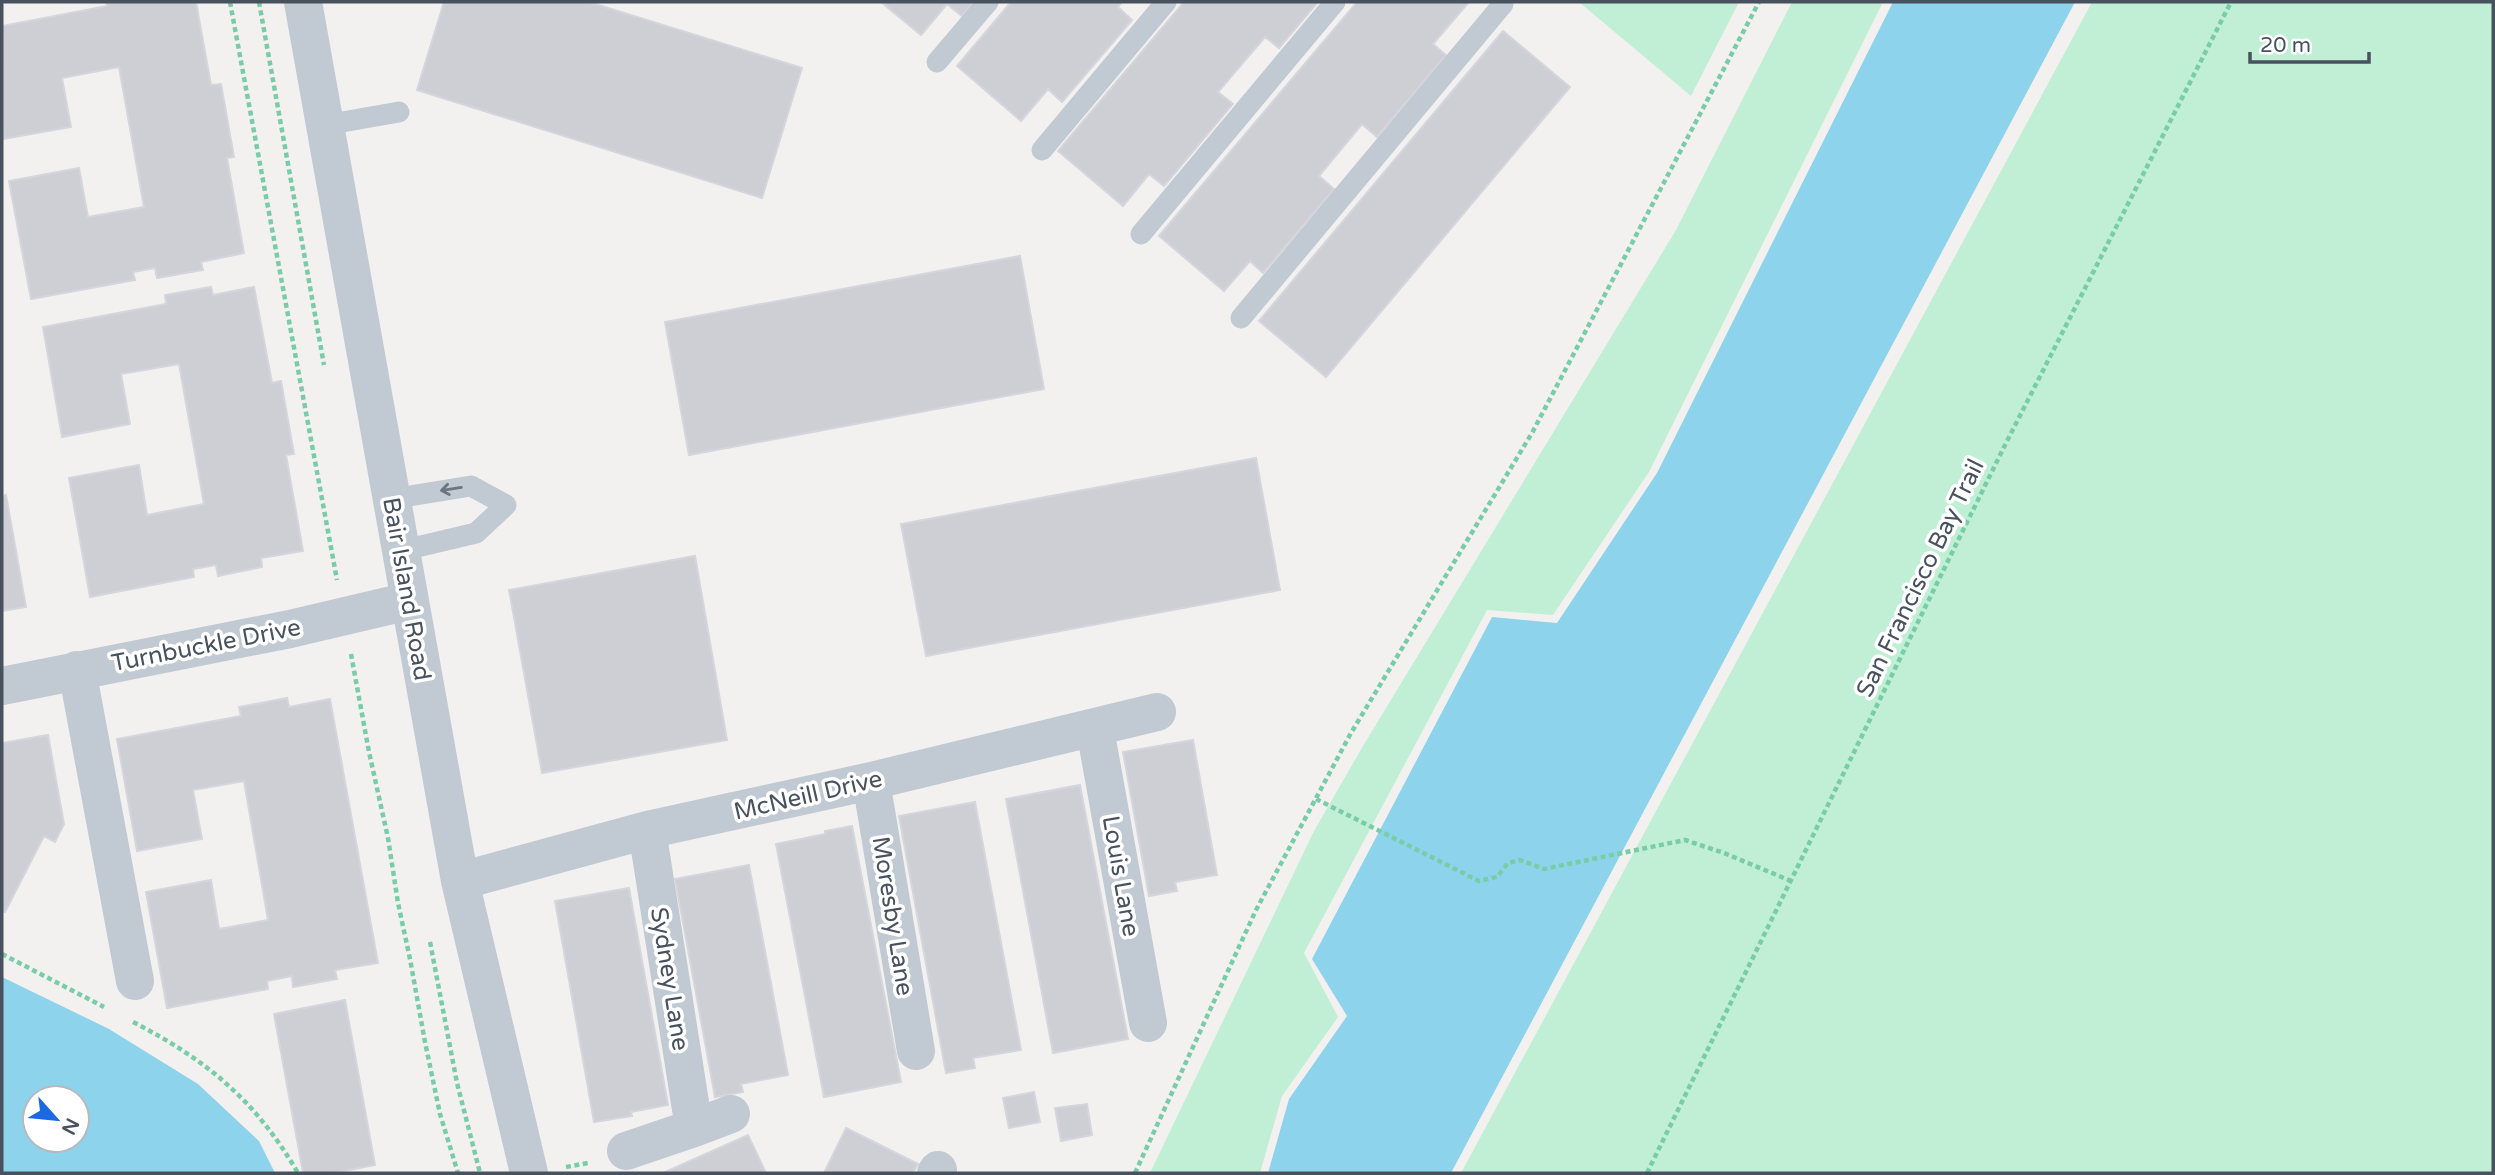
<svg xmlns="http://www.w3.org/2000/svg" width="2495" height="1175" viewBox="0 0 2495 1175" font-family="'Varela Round',sans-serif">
	<rect width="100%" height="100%" fill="#f3f0f0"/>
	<path fill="#c0efd5" d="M1579 2H1739L1691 96Z
		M1792 2H1883L1649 472 1553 615 1487 610 1304 953 1338 1017 1282 1096 1260 1173H1150L1314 831 1363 746 1676 230Z
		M2092 2H2493V1173H1461Z"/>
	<path fill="#8dd3ec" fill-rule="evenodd" d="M1893 2H2075L1451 1173H1268L1289 1099 1347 1016 1312 959 1492 617 1557 623 1657 473Z
		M2 977 109 1029 198 1084 259 1141 275 1173H2ZM35 1098H77V1140H35Z"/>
	<path fill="#cdcfd5" stroke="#d4d6dc" stroke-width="2" d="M106 2H196L211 85 221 84 234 157 227 158 244 253 201 262 203 270 157 278 155 268 133 272 135 280 31 299 9 181 79 168 88 217 144 207 119 67 62 78 71 127 3 139 2 26 107 6Z
		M444 2H589L802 68 762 198 417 90Z
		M881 2H974L962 16 947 4 921 35Z
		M1011 2H1122L1118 7 1132 20 1062 102 1048 89 1021 121 957 66Z
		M1184 2H1318L1279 48 1265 37 1218 92 1233 104 1164 186 1149 174 1123 206 1058 151Z
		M1357 2H1469L1433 44 1446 55 1377 137 1362 124 1319 176 1334 189 1263 273 1250 261 1224 291 1159 236Z
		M1503 31 1570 87 1326 377 1259 321Z
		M1020 256 1044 389 689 455 665 322Z
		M211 287 213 295 254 287 272 383 281 381 294 454 286 455 303 551 261 558 262 567 218 576 216 565 193 569 194 577 90 597 69 478 139 465 147 515 204 504 179 364 121 374 130 424 62 437 43 327 166 304 165 295Z
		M1256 458 1280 590 926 656 901 524Z
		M6 495 26 607 2 611V496Z
		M695 556 727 740 542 773 509 590Z
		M287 698 289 707 330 699 378 963 335 970 337 979 293 987 292 976 267 981 268 989 167 1008 146 892 211 880 219 929 268 920 244 781 193 790 202 839 137 851 117 739 241 716 239 707Z
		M48 735 64 824 55 842 44 836 5 912 2 911V743Z
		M1193 740 1217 875 1175 882 1177 891 1149 896 1123 752Z
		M1080 785 1128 1039 1053 1053 1006 799Z
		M975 802 1021 1050 973 1058 975 1068 946 1073 899 816Z
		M852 826 901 1082 824 1097 776 844 825 834V831Z
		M749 865 788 1075 741 1084 743 1092 715 1097 675 879Z
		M629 888 668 1105 631 1112 632 1116 594 1122 555 901Z
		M345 1000 375 1165 334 1173H303L274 1014Z
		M1034 1092 1040 1122 1009 1128 1003 1098Z
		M1087 1104 1092 1135 1061 1141 1055 1108Z
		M846 1128 918 1164 913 1173H824Z
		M748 1135 766 1173H663Z"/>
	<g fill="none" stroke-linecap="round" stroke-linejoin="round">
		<path stroke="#78cda7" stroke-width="4.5" stroke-dasharray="5 3.5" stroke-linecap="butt" d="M230 2 337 580
			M259 2 324 365
			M351 654 369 752 388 838 398 903 410 959 425 1042 440 1114 458 1173
			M1316 799 1479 881 1497 877 1508 863 1520 860 1544 869 1685 840 1724 853 1791 881
			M430 942 457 1083 480 1173
			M2 954 104 1007
			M133 1022C207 1060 256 1101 298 1173
			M566 1167 588 1163
			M1135 1173 1256 910 1351 733 1532 433 1759 2
			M1647 1173 2004 447 2231 2"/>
		<path stroke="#c1cad2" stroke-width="21" d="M937 62 988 2
			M325 125 399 112
			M1042 150 1166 2
			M1141 234 1335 2
			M1241 318 1503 4
			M391 499 471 486 506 505 476 533 400 551"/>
		<path stroke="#c1cad2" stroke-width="38" d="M303 2 460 881 529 1173
			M77 670 135 981
			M2 686 290 629 409 601
			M1095 729 1148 1023
			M871 781 916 1051
			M460 881 647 830 871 781 1157 712
			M694 1128 731 1114
			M626 1151 694 1128 647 830
			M936 1173 938 1170"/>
	</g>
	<defs><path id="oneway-shaft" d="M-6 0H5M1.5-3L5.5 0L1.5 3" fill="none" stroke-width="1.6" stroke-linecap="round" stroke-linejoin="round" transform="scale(1.75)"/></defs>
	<use stroke="#6c7681" href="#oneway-shaft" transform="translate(451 489) rotate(171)"/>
	<g text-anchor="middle" stroke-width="7" stroke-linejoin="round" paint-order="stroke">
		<g font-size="24" fill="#48525e" stroke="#fff">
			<text transform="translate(1920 578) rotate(-64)" y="8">San Francisco Bay Trail</text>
			<text transform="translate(407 589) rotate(80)" y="8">Bair Island Road</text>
			<text transform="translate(206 645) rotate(-11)" y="8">Turnbuckle Drive</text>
			<text transform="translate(808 795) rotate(-13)" y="8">McNeill Drive</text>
			<text transform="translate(1121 876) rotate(80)" y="8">Louis Lane</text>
			<text transform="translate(893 916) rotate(81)" y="8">Moresby Lane</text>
			<text transform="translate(670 979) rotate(81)" y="8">Sydney Lane</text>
		</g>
	</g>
	<rect width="2495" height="1175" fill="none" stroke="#48525e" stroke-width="7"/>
	<g transform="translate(56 1119) rotate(117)"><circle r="33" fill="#ffffff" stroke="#b6babf" stroke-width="2"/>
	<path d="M0-5L12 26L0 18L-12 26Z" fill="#1b68e2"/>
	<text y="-10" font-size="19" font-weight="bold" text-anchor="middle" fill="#48525e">N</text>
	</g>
	<path d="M2250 52v10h119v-10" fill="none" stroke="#48525e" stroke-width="3.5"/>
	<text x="2260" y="52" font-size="21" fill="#48525e" stroke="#ffffff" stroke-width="5" paint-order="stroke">20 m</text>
</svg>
